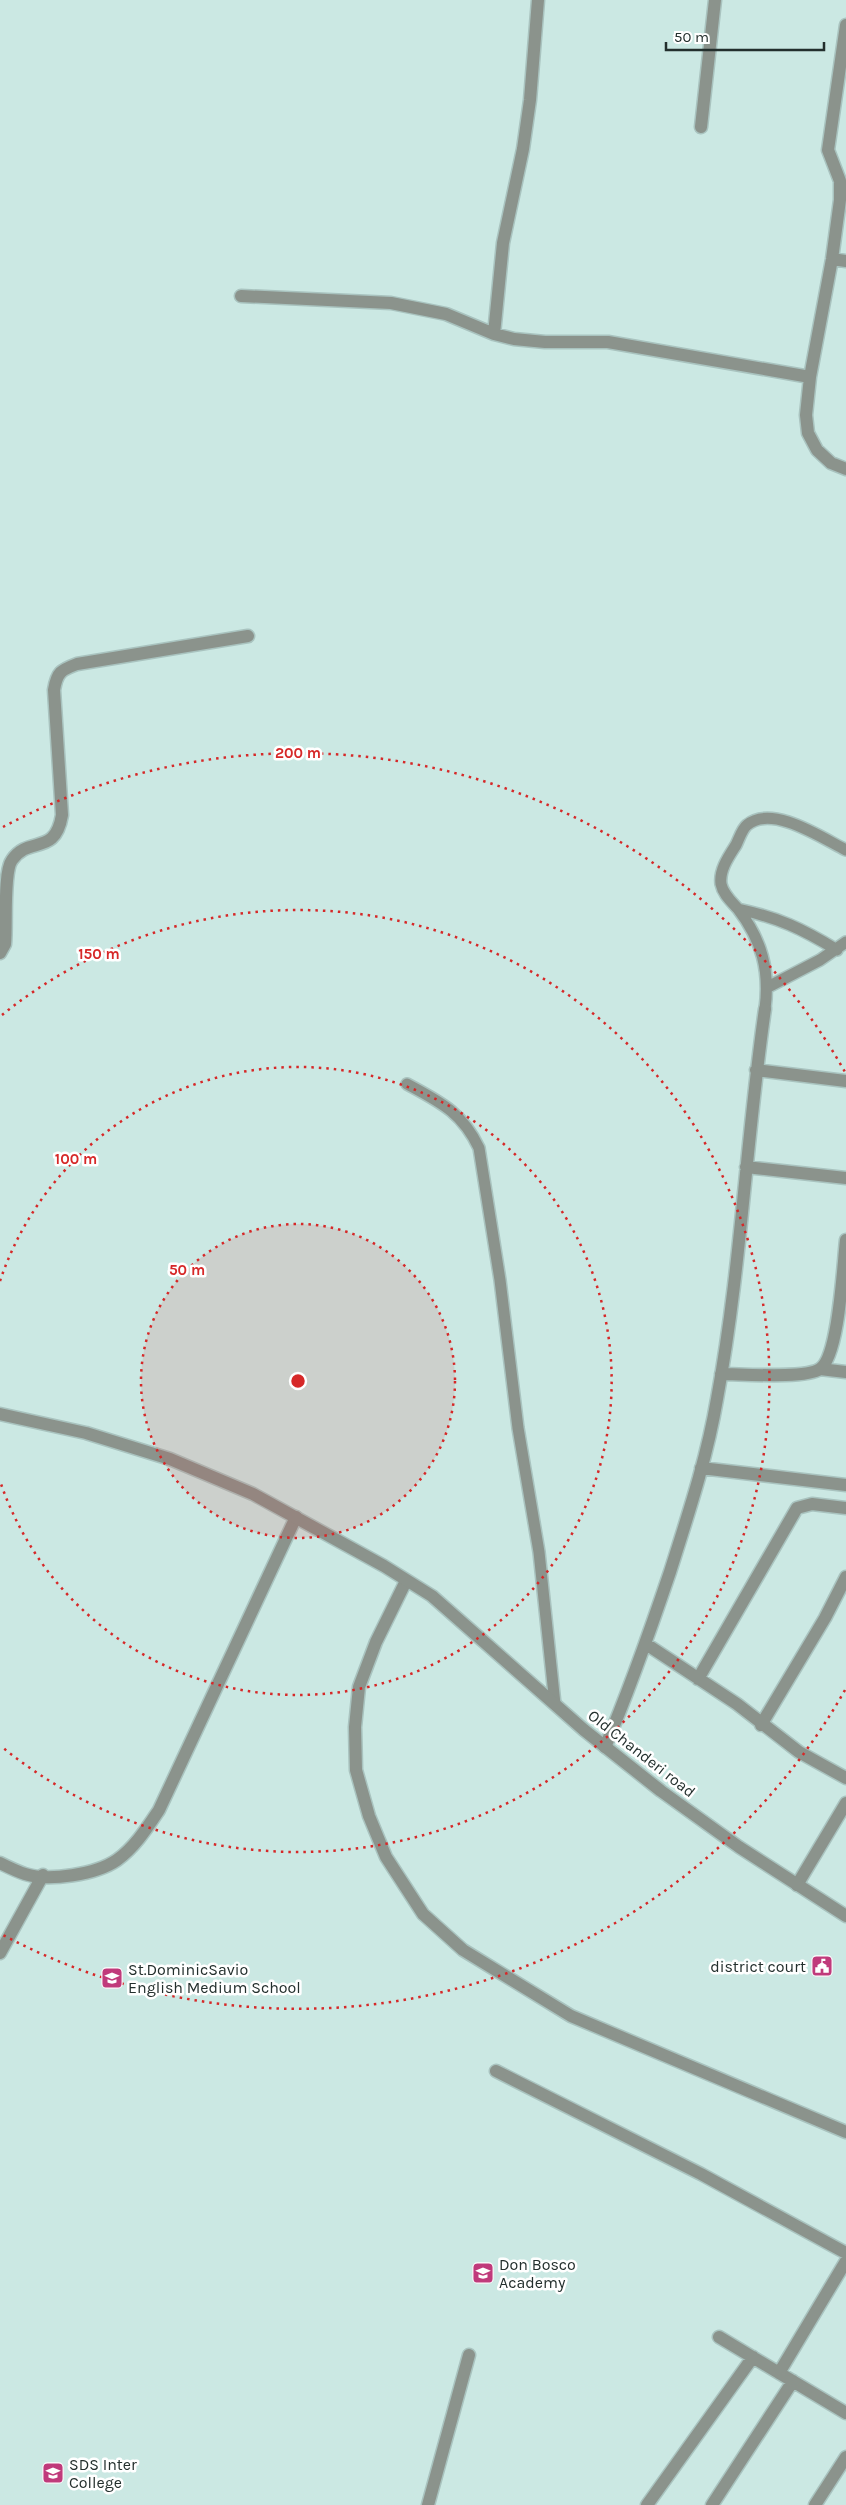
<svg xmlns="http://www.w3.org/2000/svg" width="846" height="2505" viewBox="0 0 846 2505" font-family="Karla,sans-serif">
	<rect width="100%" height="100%" fill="#cbe8e3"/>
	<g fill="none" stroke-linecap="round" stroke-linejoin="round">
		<g stroke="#a9c3bf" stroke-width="14">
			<path id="service" d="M738 909C779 918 801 928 837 950
				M768 987 820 960 846 942
				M765 1009C770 971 762 940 738 909 731 901 723 894 721 884 719 870 729 856 736 845 739 839 742 829 747 825 772 804 822 838 846 850
				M407 1084C440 1102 462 1112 479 1148L500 1280 518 1428 539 1552 555 1704"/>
		</g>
		<g stroke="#a9c3bf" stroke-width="15">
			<path id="minor" d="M846 25 828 150 840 181V200L832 259 810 377 806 415 808 433 817 450 831 463 846 469
				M701 127 715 0
				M832 259 846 261
				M241 296 391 303 446 314 494 334 514 339 545 342H608L810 377
				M494 334 503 243 523 149 530 100 538 0
				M0 953 5 944C7 926 3 872 12 860 29 835 55 857 62 815L54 690C57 672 61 670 77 664L248 636
				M756 1070 846 1081
				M746 1167 846 1178
				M820 1369 846 1372
				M721 1374C742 1374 805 1379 820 1369 839 1356 843 1265 846 1240
				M701 1468 846 1485
				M406 1581 376 1642 359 1687 355 1727 356 1770 369 1816 386 1857 423 1914 463 1950 571 2016 846 2132
				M646 1644 737 1704 799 1752 846 1778
				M698 1679 797 1508 812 1504 846 1508
				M761 1725 825 1618 846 1577
				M605 1747C630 1689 650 1631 670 1572 688 1515 707 1458 717 1399 741 1270 746 1139 765 1009
				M0 1863C8 1867 16 1871 25 1874 49 1882 97 1874 117 1860 135 1847 147 1828 159 1810L296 1517
				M797 1885 846 1803
				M0 1953 43 1875
				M496 2071 701 2174 846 2253
				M719 2337 846 2413
				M779 2373 846 2261
				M428 2505 469 2355
				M647 2505 753 2357
				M712 2505 793 2381
				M815 2505 846 2457"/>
		</g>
		<g stroke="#a9c3bf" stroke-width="15">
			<path id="tertiary" d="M0 1414 86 1433 170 1459 253 1494 384 1566 432 1596 584 1730 661 1791 739 1847 846 1916"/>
		</g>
		<use href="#service" stroke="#8b938c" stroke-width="11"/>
		<use href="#minor" stroke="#8b938c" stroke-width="12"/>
		<use href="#tertiary" stroke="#8b938c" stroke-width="12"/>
	</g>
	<circle cx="298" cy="1381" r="157" fill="#d62828" fill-opacity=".12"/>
	<g fill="none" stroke="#d62828" stroke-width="2.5" stroke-dasharray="2.5 5">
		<circle cx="298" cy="1381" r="157"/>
		<path d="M0 1281A314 314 0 1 1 0 1481"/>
		<path d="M2 1015A471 471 0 1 1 2 1747"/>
		<path d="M845 1690A628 628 0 0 1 3 1935M3 827A628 628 0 0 1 845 1072"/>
	</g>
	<defs>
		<g id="civic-square" transform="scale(1.125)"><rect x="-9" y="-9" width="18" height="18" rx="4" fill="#c03a7b" stroke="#fff"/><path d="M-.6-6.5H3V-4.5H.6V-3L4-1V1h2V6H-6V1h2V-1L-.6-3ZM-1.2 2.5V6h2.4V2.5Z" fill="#fff"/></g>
		<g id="school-square" transform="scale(1.125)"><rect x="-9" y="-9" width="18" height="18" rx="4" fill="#c03a7b" stroke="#fff"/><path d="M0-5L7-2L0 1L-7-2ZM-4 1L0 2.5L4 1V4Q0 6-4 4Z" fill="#fff"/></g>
	</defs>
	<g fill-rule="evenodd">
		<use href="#civic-square" x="822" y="1966"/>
		<use href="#school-square" x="112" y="1978"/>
		<use href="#school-square" x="483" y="2273"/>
		<use href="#school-square" x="53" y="2473"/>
	</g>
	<g text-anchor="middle" stroke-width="5" stroke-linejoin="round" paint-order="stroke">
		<g font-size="16" fill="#232f2d" stroke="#fff">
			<text transform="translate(642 1753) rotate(38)" y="6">Old Chanderi road</text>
		</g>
		<g font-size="16" fill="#232f2d" stroke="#fff" text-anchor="start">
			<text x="806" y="1972" text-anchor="end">district court</text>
			<text x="128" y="1975">St.DominicSavio<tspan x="128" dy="18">English Medium School</tspan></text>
			<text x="499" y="2270">Don Bosco<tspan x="499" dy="18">Academy</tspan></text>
			<text x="69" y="2470">SDS Inter<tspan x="69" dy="18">College</tspan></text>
		</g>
	</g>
	<circle cx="298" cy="1381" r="8" fill="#d62828" stroke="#fff" stroke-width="2.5"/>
	<g font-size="15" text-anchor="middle" font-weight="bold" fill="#d62828" stroke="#fff" stroke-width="5" stroke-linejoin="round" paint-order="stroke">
		<text x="298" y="758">200 m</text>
		<text x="99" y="959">150 m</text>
		<text x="76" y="1164">100 m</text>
		<text x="187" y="1275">50 m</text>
	</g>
	<path d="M666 42v8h158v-8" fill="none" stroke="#232f2d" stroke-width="2.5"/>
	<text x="674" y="42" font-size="15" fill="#232f2d" stroke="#ffffff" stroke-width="4" paint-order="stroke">50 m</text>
</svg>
